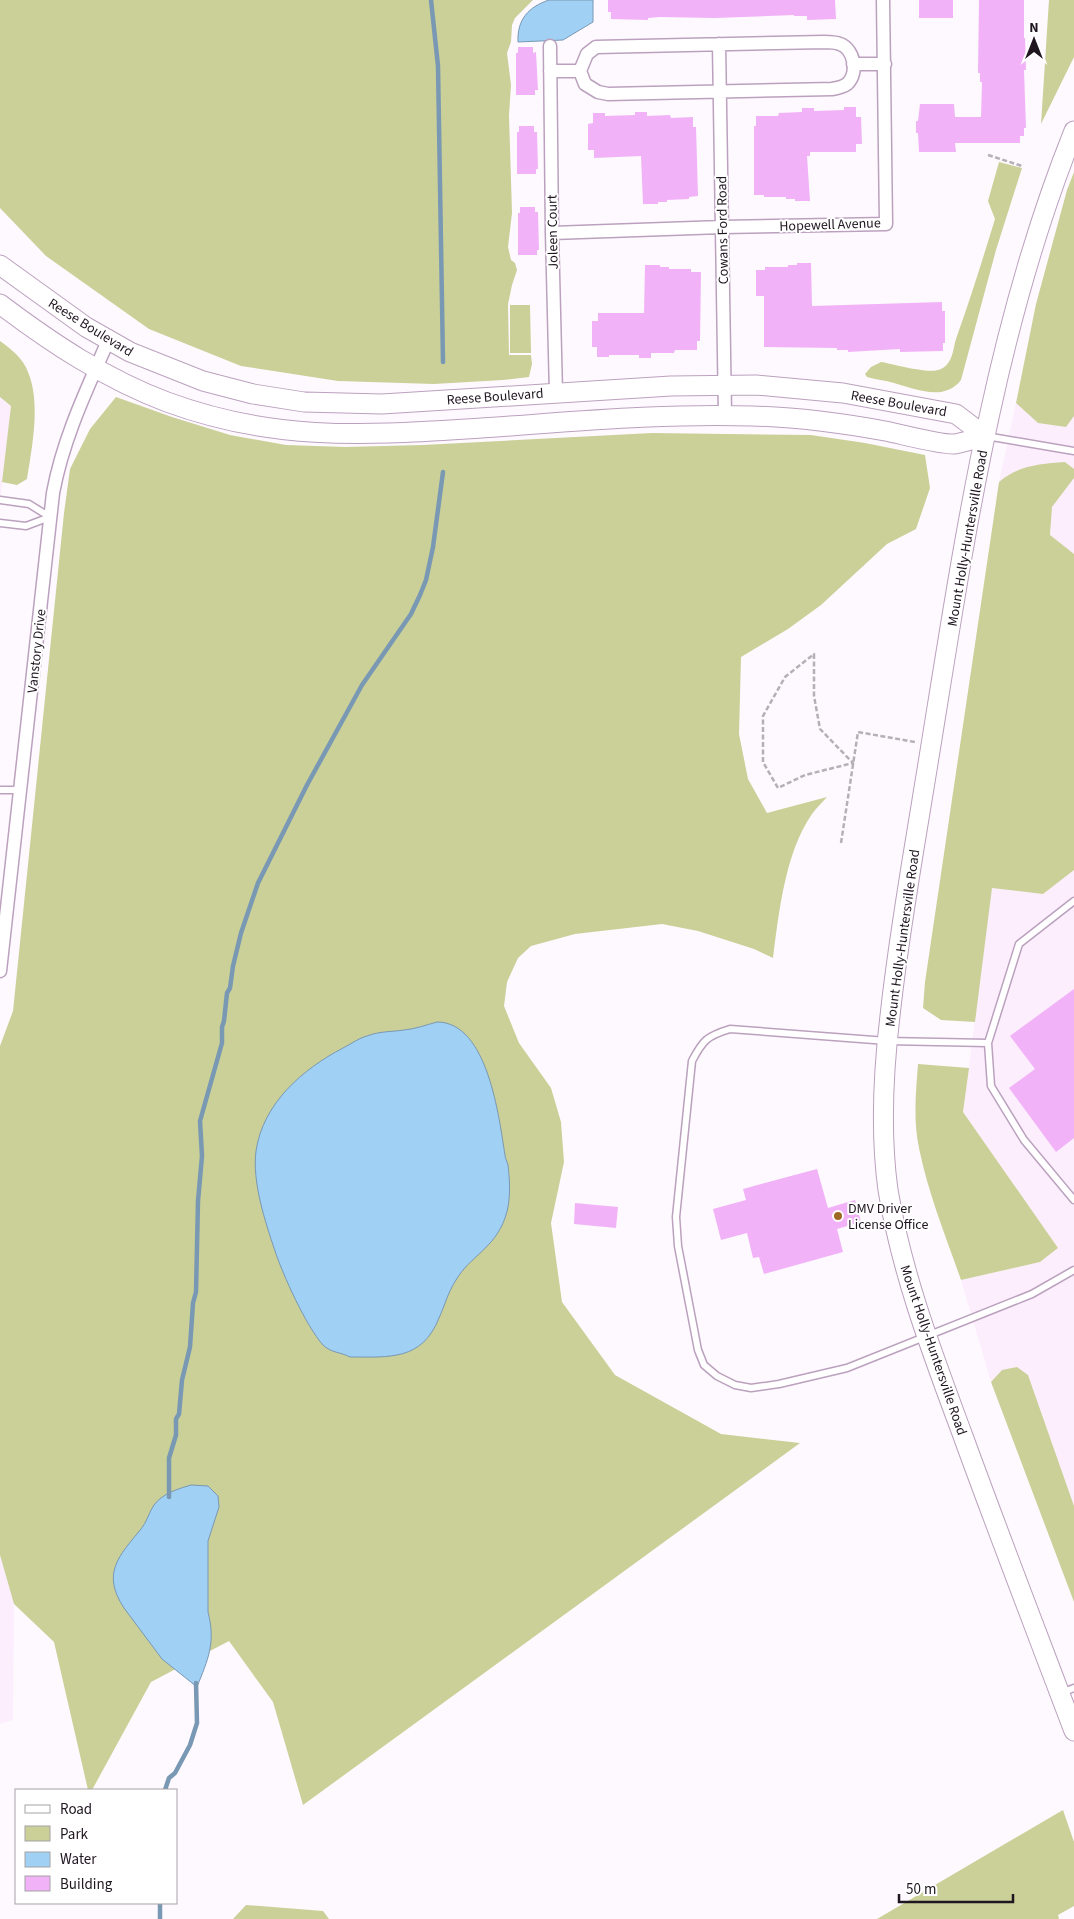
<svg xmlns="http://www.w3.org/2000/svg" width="1074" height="1919" viewBox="0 0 1074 1919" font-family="'Source Sans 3',sans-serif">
	<rect width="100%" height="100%" fill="#fef9ff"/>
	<path fill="#fceefd" d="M0 397 11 406 0 501Z
		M1016 403 1038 423 1066 427 1074 416V469L1065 462 1007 476 999 482Z
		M1074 478V554H1073L1050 535 1052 507Z
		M1074 870V1506L1028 1375 1002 1370 991 1382 961 1280 1040 1262 1058 1248 963 1112 992 887 1043 894Z
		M0 1555 14 1604 13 1720 0 1724Z"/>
	<path fill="#cad097" d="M0 0H533L515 18 512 25 511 42 507 53 511 85 509 115 512 213 508 247 511 260 515 263 517 270 512 285 508 304 509 355H531L532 364 529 377 503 380 434 384 338 381 241 366 149 329 46 256 0 208Z
		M1049 0H1074V57L1041 124Z
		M999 162 1022 168 996 250 961 380C944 402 916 389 894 383 885 380 876 380 867 377L865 374 871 367 881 362C894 364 930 375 941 369 946 367 949 362 951 358 954 351 954 343 957 336 971 297 983 258 995 219L988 201Z
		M1074 172V416L1066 427 1038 423 1016 403 1036 304 1067 190Z
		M510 305H530L531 353H510Z
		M0 341C11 349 23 358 28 372 41 403 32 447 27 479L17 485 2 482 11 406 0 397Z
		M116 397 172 417 230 435 286 445 345 447 423 445 652 433 811 435 865 443 925 455 930 488 916 529 887 544 821 605 788 629 741 657 739 734 748 779 767 813 827 797C822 803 816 808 812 814 785 853 779 912 773 958L754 949 698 931 662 924 575 934 531 946 518 958 507 982 504 1006 519 1043 551 1088 561 1122 564 1162 551 1223 562 1302 615 1375 721 1434 800 1443 303 1805 273 1702 229 1641 151 1682 92 1790H88L54 1642 14 1604 0 1555V1046L13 1011 64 513 70 469 90 429Z
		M1065 462 1074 469V478L1052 507 1050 535 1074 554V870L1043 894 992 888 975 1022 941 1020 923 1008 925 982 999 482C1019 465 1040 464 1065 462Z
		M918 1064 969 1068 963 1112 1058 1248 1040 1262 961 1280C946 1237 928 1193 919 1148 913 1120 916 1091 918 1064Z
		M1017 1367 1028 1375 1074 1506V1602L991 1382 1002 1370Z
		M1063 1810 1074 1842V1906L1058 1915 1059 1919H877Z
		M246 1905 323 1911 329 1919H233Z"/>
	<path fill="#a0d0f3" stroke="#7998b4" d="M549 0H593V22L563 40 518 42C517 20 528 7 549 0Z
		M437 1022C488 1022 499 1118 505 1155 505 1158 507 1161 508 1165 510 1182 511 1202 505 1218 494 1249 470 1256 456 1280 448 1292 445 1305 439 1318 422 1361 389 1357 350 1357 341 1352 331 1353 323 1345 306 1326 283 1275 275 1251 265 1221 252 1182 256 1151 263 1103 303 1069 343 1048 351 1044 359 1038 367 1036 380 1031 391 1032 404 1030 415 1029 426 1025 437 1022Z
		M191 1485 208 1486 218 1496 219 1507 208 1541V1612C216 1643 208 1659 197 1687L162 1659 124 1608C101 1573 119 1556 141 1529 147 1522 149 1512 154 1505 163 1493 178 1489 191 1485Z"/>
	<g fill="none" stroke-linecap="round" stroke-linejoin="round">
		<path stroke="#7998b4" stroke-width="4.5" d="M431 0 438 66 443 362
			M169 1497V1458L176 1435V1419L179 1414 182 1380 190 1347 193 1303 196 1292 198 1201 202 1156 200 1121 222 1043V1027L224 1021 227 993 230 988 233 966 241 933 258 883 307 785 362 685 411 614 420 595 426 580 433 547 443 472
			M165 1790 169 1778 175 1773 190 1745 197 1723 196 1683
			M160 1903V1919"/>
	</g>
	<path fill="#f1b2f8" d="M608 0H835L836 19 807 20V16H794V15L715 18 660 17 648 18V20L611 19V12H608Z
		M919 0H953V18H919Z
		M979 0H1024V38H1025L1026 70H1024L1026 128H1024V136H1020V143H955L956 152H919L918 133H916V121H918L920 104H954L955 117H981L982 82H980V73H978Z
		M518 47H533V53L536 52 538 90H535V95H516V53H518Z
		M844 107H856V117H861L862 144H856V152H810V156H807L810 201H795V199H786V197H764V195H754V126H756V116H778L779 113 802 112V108H814V111L844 110Z
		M635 112H647V116L670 115 671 118 693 117V127H696L698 196 689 197V199L667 200V202H658V204H643L641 156 594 158V150H588V124L593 123V113H605V116L635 115Z
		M519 126H534V132H537L538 169H536V174H517V132H519Z
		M520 207H535V212H538L539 250H537V255H518V213H520Z
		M797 263H811L812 306 942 302V311H945V343H943V351L900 352V349L848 352V350H837V348L764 347V296H756V270H765V267H788V265H797Z
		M645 265H660V267H669V269H691V272H701L700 341H697V350H675L674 353H651V358H639V355H609V357H597V347H592V321H598V313H644Z
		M1074 989V1138L1056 1152 1009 1088 1035 1069 1010 1036Z
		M817 1169 828 1208 855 1200 861 1222 837 1229 843 1252 764 1274 759 1257 753 1258 747 1233 721 1240 713 1209 746 1200 743 1189Z
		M575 1203 618 1207 616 1228 574 1224Z"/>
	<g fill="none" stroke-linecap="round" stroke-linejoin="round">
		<g stroke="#bba1be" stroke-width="9">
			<path id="lane" d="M986 436 1074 451
				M0 500 29 504 50 517
				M0 523 26 526 50 517
				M0 790H20
				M988 1043 1019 944 1074 901
				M1074 1200 1024 1140 991 1086 988 1043 887 1041 730 1029C707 1036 703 1040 692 1061L676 1217 678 1246 698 1350 704 1365 717 1376 735 1385 751 1388 779 1384 847 1368 1032 1294 1074 1270
				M1061 1693 1074 1688"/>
		</g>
		<g stroke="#bba1be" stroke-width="15">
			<path id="street" d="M824 42C829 42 835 42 840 44 854 49 859 73 847 84 843 87 838 88 832 89L608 94 598 92 585 84 580 71 587 54 596 47Z
				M719 44 725 415
				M550 46 552 233 556 393
				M853 64H885
				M550 71H580
				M552 233 722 227 886 224 883 0
				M0 971 53 493C63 439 86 391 108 341"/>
		</g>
		<g stroke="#bba1be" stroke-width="21">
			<path id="secondary" d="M1074 131C989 342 960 571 923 794 911 868 898 941 890 1016 883 1074 880 1132 888 1190 902 1275 933 1355 963 1436 999 1535 1037 1633 1074 1731
				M0 265 86 327 130 352 203 381 253 394 304 402 382 404 671 386 756 385 843 393 956 414 985 436
				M0 304C53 344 106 379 167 402 270 440 359 436 466 429 561 423 657 413 752 416 797 417 841 423 885 431 901 434 941 445 955 444 965 442 975 439 985 436"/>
		</g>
		<path stroke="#b5afb6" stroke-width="2.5" stroke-dasharray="5 2.5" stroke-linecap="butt" d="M988 155 1022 166
			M814 654V696L820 729 853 763 805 775 778 788 763 762V716L785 677Z
			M841 843 858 732 915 742"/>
		<use href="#lane" stroke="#fff" stroke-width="6"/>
		<use href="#street" stroke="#fff" stroke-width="12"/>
		<use href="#secondary" stroke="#fff" stroke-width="19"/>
	</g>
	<circle fill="#9f6824" stroke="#fff" stroke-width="2" cx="838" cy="1216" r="5"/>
	<g text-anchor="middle" stroke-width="4" stroke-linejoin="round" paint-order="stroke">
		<g font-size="14" fill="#1f1620" stroke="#fff">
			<text transform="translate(830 224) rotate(-2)" y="5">Hopewell Avenue</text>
			<text transform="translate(722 230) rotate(-91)" y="5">Cowans Ford Road</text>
			<text transform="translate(552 232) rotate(-91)" y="5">Joleen Court</text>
			<text transform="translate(91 327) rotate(32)" y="5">Reese Boulevard</text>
			<text transform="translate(495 396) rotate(-4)" y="5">Reese Boulevard</text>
			<text transform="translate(899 403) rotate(10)" y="5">Reese Boulevard</text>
			<text transform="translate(967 538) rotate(-80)" y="5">Mount Holly-Huntersville Road</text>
			<text transform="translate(36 651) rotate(-84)" y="5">Vanstory Drive</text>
			<text transform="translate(902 938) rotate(-82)" y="5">Mount Holly-Huntersville Road</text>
			<text transform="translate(934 1350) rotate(71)" y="5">Mount Holly-Huntersville Road</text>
		</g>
		<g font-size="14" fill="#1f1620" stroke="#fff" text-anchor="start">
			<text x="848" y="1213">DMV Driver<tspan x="848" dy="16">License Office</tspan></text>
		</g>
	</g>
	<rect x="15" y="1789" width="162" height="115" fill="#ffffff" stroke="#a5a2a6"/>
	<rect x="25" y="1805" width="25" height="8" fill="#ffffff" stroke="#a5a2a6"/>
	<text x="60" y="1814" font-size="15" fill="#1f1620">Road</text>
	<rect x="25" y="1826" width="25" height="15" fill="#cad097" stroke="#a5a2a6"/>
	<text x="60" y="1839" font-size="15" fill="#1f1620">Park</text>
	<rect x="25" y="1852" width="25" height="15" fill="#a0d0f3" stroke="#a5a2a6"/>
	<text x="60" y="1864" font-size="15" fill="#1f1620">Water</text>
	<rect x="25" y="1876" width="25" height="15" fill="#f1b2f8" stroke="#a5a2a6"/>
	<text x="60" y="1889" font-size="15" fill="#1f1620">Building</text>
	<g transform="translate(1034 40)" stroke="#ffffff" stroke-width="4" paint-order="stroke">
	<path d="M0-4L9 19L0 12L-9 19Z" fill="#1f1620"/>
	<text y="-8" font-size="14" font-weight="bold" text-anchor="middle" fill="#1f1620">N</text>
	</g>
	<path d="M899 1894v8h114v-8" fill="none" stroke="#1f1620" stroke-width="2.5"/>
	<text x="906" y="1894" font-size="15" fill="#1f1620" stroke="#ffffff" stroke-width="4" paint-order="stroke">50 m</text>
</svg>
